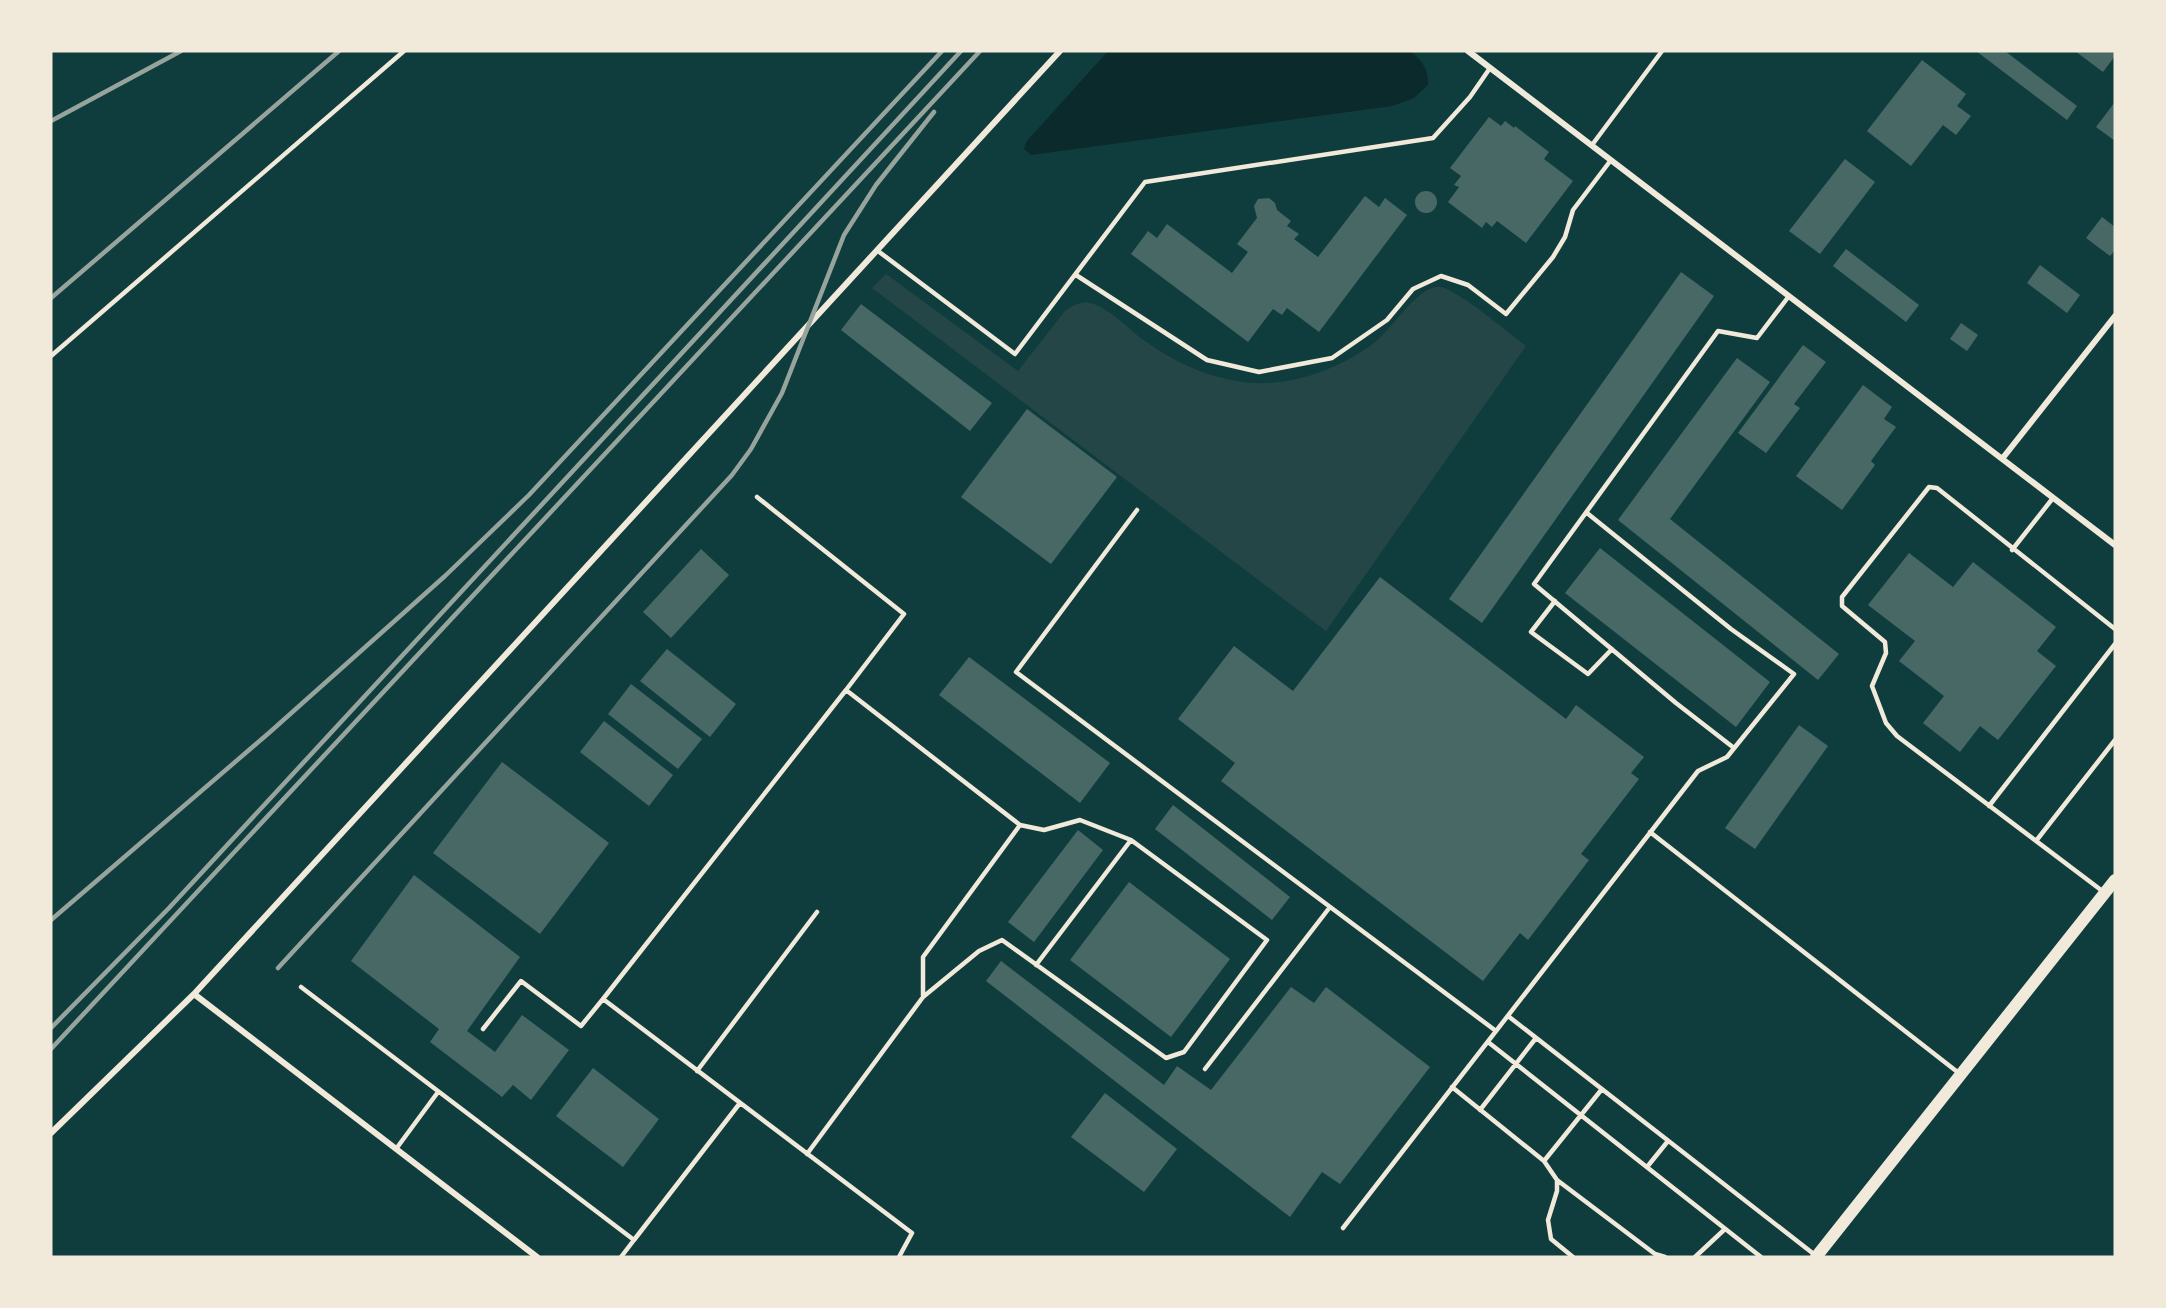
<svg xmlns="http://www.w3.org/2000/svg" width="2166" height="1308" viewBox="0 0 2166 1308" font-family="Overpass,sans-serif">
	<rect width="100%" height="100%" fill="#0f3d3e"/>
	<path fill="#244646" d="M886 274 1018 371 1065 311C1074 304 1083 300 1094 304 1110 310 1125 325 1138 336 1173 362 1210 380 1254 383 1297 385 1339 368 1373 344 1392 330 1419 284 1440 287 1459 290 1508 333 1526 346L1326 631 872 288Z"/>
	<path fill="#0a2a2b" d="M1108 51H1410C1423 61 1428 69 1428 85L1414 98 1392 106 1031 155 1024 149 1026 142Z"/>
	<path fill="#486865" d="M1976 51H2005L2077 106 2067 120Z
		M2075 51H2115V56L2103 72Z
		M1922 60 1966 94 1957 106 1971 116 1956 135 1943 125 1911 166 1867 131Z
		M2115 102V141L2096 127Z
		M1489 117 1501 126 1505 121 1514 128 1515 126 1549 152 1544 159 1573 181 1526 243 1497 221 1492 227 1486 222 1482 228 1448 202 1459 187 1454 185 1461 176 1450 168Z
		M1845 159 1875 182 1820 254 1789 231Z
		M1415 202a11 11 0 1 1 22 0a11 11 0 1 1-22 0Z
		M1365 196 1379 207 1385 198 1407 215 1319 332 1287 308 1282 315 1273 309 1248 342 1131 254 1148 231 1157 238 1167 224 1232 273 1248 252 1237 244 1257 218 1254 206 1258 199 1269 198 1275 203 1277 210 1291 221 1287 226 1299 234 1294 239 1318 257Z
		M2102 217 2115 227V250L2110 256 2086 238Z
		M1846 249 1919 305 1906 322 1833 266Z
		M2040 265 2080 295 2067 313 2027 283Z
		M1681 272 1714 296 1482 623 1449 599Z
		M861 304 992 403 970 431 841 330Z
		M1961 323 1978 335 1967 351 1950 339Z
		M1803 345 1826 362 1794 404 1800 408 1766 453 1738 433Z
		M1737 358 1770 382 1670 519 1839 654 1818 680 1618 520Z
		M1863 385 1892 407 1884 419 1896 427 1871 461 1875 465 1842 510 1796 476Z
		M1027 409 1117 477 1051 564 961 497Z
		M1600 548 1770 682 1736 727 1565 593Z
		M701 549 729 575 671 638 643 612Z
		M1909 553 1953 587 1973 562 2056 627 2037 651 2056 666 1998 740 1980 726 1960 752 1923 723 1944 696 1899 661 1915 641 1868 605Z
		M1380 577 1566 719 1576 705 1644 757 1631 773 1639 779 1581 854 1589 860 1528 940 1520 933 1483 981 1221 781 1235 763 1178 719 1234 646 1293 691Z
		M667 649 736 704 710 737 640 681Z
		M969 657 1110 763 1080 803 939 695Z
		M631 684 702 739 678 769 608 714Z
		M604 721 673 775 649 806 580 752Z
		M1799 725 1828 746 1755 849 1725 828Z
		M502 762 609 843 540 934 433 853Z
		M1173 805 1290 897 1272 920 1155 829Z
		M1078 830 1103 850 1034 942 1008 922Z
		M414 875 520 957 467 1031 495 1052 522 1015 569 1050 531 1100 513 1085 502 1097 430 1042 439 1029 351 961Z
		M1129 882 1230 959 1171 1037 1070 960Z
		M1001 961 1164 1085 1177 1066 1211 1090 1291 987 1314 1003 1326 987 1430 1067 1340 1184 1322 1172 1290 1217 986 981Z
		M593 1068 659 1119 623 1167 556 1116Z
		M1105 1093 1177 1149 1144 1192 1071 1137Z"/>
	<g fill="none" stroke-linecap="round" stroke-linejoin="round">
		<path stroke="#f1e9da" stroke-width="4.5" d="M1592 145 1662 51
			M878 251 1015 354 1145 182 1433 138 1470 97 1490 68
			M1076 275 1207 360 1259 372 1332 358 1387 320 1413 289 1441 276 1468 285 1506 314 1553 257 1565 237 1573 210 1611 160
			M51 356 404 51
			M757 497 904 614 846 690
			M1137 510 1016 672 1496 1031
			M2012 550 2053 498
			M1555 601 1531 632 1588 674 1612 649
			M1734 748 1676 703 1534 584 1718 331 1757 338 1789 296
			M1989 806 2115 644
			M1020 825 1044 830 1080 820 1131 840
			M1650 832 1960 1074
			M2036 841 2115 740
			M2105 893 1897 736 1886 723 1872 686 1886 653 1885 642 1842 606V597L1929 487 1937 488 2115 629
			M301 987 634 1240 621 1257
			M603 999 846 690 1020 825 923 957V997
			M1508 1016 1815 1255
			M483 1029 521 981 581 1026 603 999 912 1233 899 1257
			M1488 1042 1761 1257
			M1205 1069 1330 907
			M697 1071 817 912
			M1452 1087 1544 1161 1557 1180V1191L1548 1220 1551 1239 1573 1257
			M1480 1110 1536 1038
			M396 1149 438 1092
			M807 1154 923 997 979 951 1002 940 1166 1058 1184 1052 1267 940 1131 840 1036 965
			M1544 1161 1602 1089
			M1647 1167 1668 1141
			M1557 1180 1655 1254 1665 1257
			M1343 1228 1698 771 1727 757 1794 674 1731 629 1587 513
			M634 1240 740 1103
			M1695 1257 1725 1229"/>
		<path stroke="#f1e9da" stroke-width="6" d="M1468 51 2115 545
			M2002 459 2115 316
			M194 994 537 1257
			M51 1133 194 994 1060 51"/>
		<path stroke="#f1e9da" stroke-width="12" d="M1816 1257 2115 880"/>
		<path stroke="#97a49c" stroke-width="4.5" d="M51 121 181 51
			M51 298 339 51
			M51 920 270 732 445 576 529 495 942 51
			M278 968 732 475 751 449 782 393 844 235 876 185 934 112
			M51 1028 169 908 961 51
			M51 1049 980 51"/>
	</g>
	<rect width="2166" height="1308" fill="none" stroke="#f1e9da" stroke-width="105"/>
</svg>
